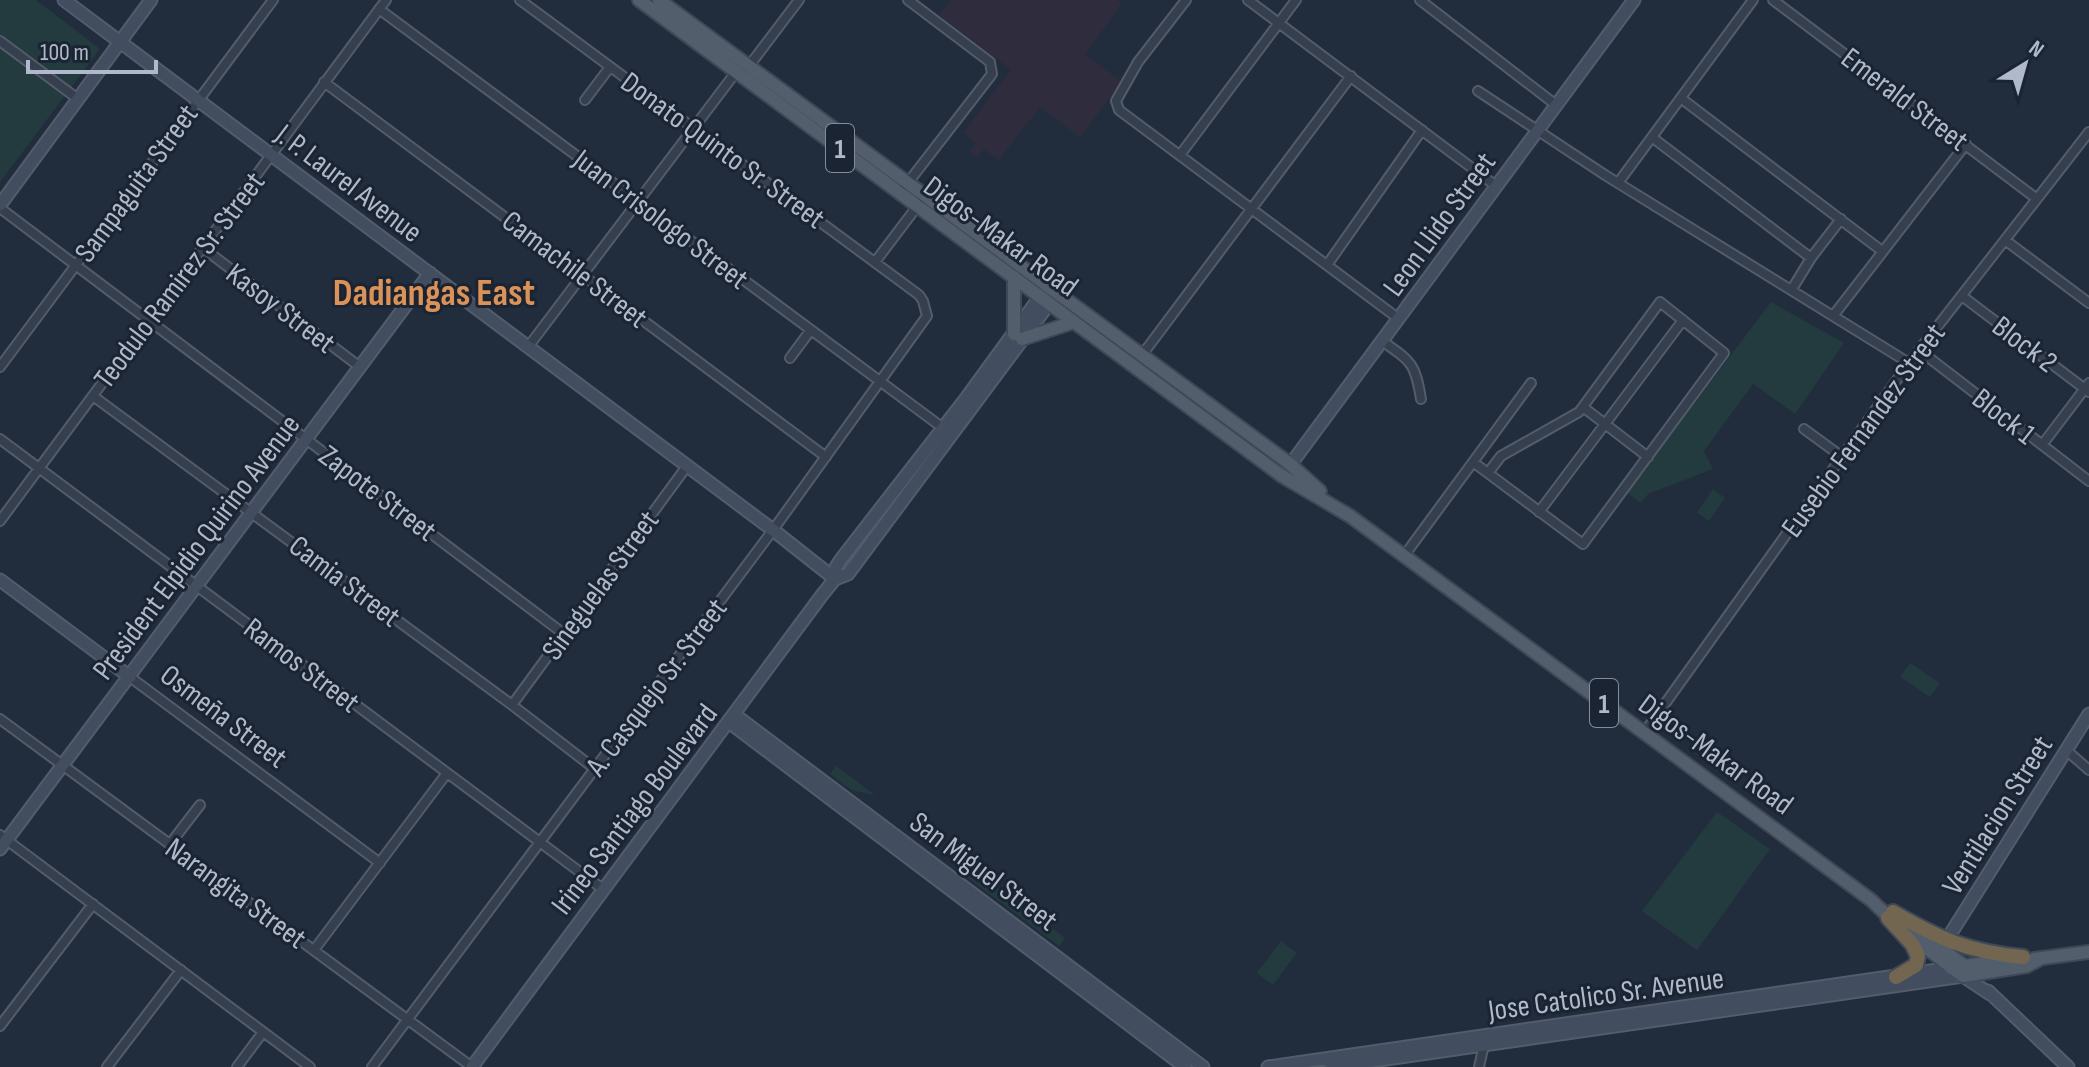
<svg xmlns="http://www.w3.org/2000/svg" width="2089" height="1067" viewBox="0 0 2089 1067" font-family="'Sofia Sans Condensed',sans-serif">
	<rect width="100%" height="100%" fill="#212d3d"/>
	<path fill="#2f2d3d" d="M951 0H1117L1122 4 1085 54 1122 82 1080 137 1040 107 999 160 984 149 977 158 970 152 976 143 963 133 1011 70 939 15Z"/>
	<path fill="#233b3e" d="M0 0H36L100 49 0 182Z
		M1771 302 1844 343 1795 414 1753 384 1704 451 1713 469 1648 494 1641 503 1627 493Z
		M1713 489 1725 498 1709 521 1697 513Z
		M1910 663 1940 683 1930 697 1900 677Z
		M836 766 875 795 851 790 830 774Z
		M1717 812 1770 849 1697 950 1642 911Z
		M956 857 1065 938 1059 946 968 878Z
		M1281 941 1297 953 1273 985 1257 973Z"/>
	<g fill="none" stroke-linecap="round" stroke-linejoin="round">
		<g stroke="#535c6b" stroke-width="12">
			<path id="street" d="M1186 0 1138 62 1116 101 1119 110 1399 319
				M1248 0 1496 186
				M1420 0 1556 105
				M1773 0 2037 199
				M379 9 947 431
				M0 41 78 99
				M324 82 826 457
				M1478 91 1605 175 1909 363
				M1682 99 1882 251
				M585 100 610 67
				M1653 138 1811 258
				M1180 155 1296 0
				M1618 183 1753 0
				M900 193 992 74 990 62 908 0
				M0 208 564 634
				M2005 240 2089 303
				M203 248 360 367
				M875 262 925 196
				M1327 265 1422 130
				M1792 289 1811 258 1841 219
				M1962 296 2089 392
				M1833 316 1966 144
				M1382 341C1412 362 1415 363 1421 399
				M528 347 736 72 749 66 799 0
				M1919 350 2089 481
				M1142 355 1351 76
				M790 358 810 331
				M0 367 273 0
				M93 396 512 705 595 769
				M1583 407 1648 457
				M1804 429 1841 456
				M0 439 604 890
				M2042 445 2089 383
				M1473 462 1583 544 1724 353 1660 302 1579 412 1501 456 1488 473
				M1539 512 1683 320
				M0 521 386 0
				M1404 556 1531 383
				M130 677 380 863
				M512 705 687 466
				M0 719 472 1067
				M1644 733 1909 363 2089 132
				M2066 750 2089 770
				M0 835 310 1067
				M170 844 200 805
				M314 950 447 773
				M0 1026 93 904
				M107 1067 181 970
				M237 1067 263 1032
				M372 1067 773 530 927 316 923 301 919 295 520 0
				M1479 1067 1485 1040"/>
		</g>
		<g stroke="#535c6b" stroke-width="15">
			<path id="secondary" d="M64 0 773 530 835 579
				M0 205 151 0
				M1282 476 1634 0
				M835 579 836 567 842 558 967 397 1045 290
				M0 580 130 677
				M735 715 1203 1067
				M729 722 1185 1067
				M0 849 430 273
				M1946 941 2089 714
				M1988 991 2068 1067
				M472 1067 822 595 835 579 848 574 1054 297
				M1268 1067 1951 968
				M1331 1067 1963 976 1990 994"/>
		</g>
		<g stroke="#3e4856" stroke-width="16">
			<path id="primary" d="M639 0 1282 476 1350 516 1871 900 1894 922
				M659 0 1290 464 1320 491
				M1014 277V334
				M1022 339 1074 322
				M1917 930 1966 967
				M1908 934 1963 976 2027 966 2040 959
				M2034 959 2089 952
				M1951 968 2012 959"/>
		</g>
		<g stroke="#404958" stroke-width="18">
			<path id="highway" d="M1893 912C1940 939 1968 952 2023 957
				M1888 918 1912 944 1918 956 1916 965 1896 977"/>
		</g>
		<use href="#street" stroke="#353f4d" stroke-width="8"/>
		<use href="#secondary" stroke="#434d60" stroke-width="11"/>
		<use href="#primary" stroke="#535e6d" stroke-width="12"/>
		<use href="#highway" stroke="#736651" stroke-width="14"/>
	</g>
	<g text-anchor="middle" stroke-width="6" stroke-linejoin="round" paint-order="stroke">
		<g fill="#1a2432" stroke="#838c9c" stroke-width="2">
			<rect x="826" y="124" width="28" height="48" rx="6"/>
			<rect x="1590" y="679" width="28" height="48" rx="6"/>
		</g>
		<g font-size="28" font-weight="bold" fill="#b0b9c9">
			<text x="840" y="158">1</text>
			<text x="1604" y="713">1</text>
		</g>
		<g font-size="30" fill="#b0b9c9" stroke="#1a2432">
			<text transform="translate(1905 99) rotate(37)" y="10">Emerald Street</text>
			<text transform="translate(723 150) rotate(36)" y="10">Donato Quinto Sr. Street</text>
			<text transform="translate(136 183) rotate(-54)" y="10">Sampaguita Street</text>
			<text transform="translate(349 183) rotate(37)" y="10">J. P. Laurel Avenue</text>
			<text transform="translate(661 219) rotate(37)" y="10">Juan Crisologo Street</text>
			<text transform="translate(1439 224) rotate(-54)" y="10">Leon Llido Street</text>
			<text transform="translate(1001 236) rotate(36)" y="10">Digos-Makar Road</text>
			<text transform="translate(575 269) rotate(37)" y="10">Camachile Street</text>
			<text transform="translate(179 280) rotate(-53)" y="10">Teodulo Ramirez Sr. Street</text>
			<text transform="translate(281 308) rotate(37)" y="10">Kasoy Street</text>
			<text transform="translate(2025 344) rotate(37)" y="10">Block 2</text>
			<text transform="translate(2004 416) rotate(38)" y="10">Block 1</text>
			<text transform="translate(1863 430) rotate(-54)" y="10">Eusebio Fernandez Street</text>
			<text transform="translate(378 493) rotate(37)" y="10">Zapote Street</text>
			<text transform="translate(196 547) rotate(-53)" y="10">President Elpidio Quirino Avenue</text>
			<text transform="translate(345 581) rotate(37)" y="10">Camia Street</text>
			<text transform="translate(600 585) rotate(-54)" y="10">Sineguelas Street</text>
			<text transform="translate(302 665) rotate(37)" y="10">Ramos Street</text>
			<text transform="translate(656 687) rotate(-53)" y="10">A. Casquejo Sr. Street</text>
			<text transform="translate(224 716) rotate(37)" y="10">Osmeña Street</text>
			<text transform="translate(1716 754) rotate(36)" y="10">Digos-Makar Road</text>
			<text transform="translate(634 809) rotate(-53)" y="10">Irineo Santiago Boulevard</text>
			<text transform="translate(1997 815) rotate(-58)" y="10">Ventilacion Street</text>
			<text transform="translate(984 871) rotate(37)" y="10">San Miguel Street</text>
			<text transform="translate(236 893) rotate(36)" y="10">Narangita Street</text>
			<text transform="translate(1606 994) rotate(-8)" y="10">Jose Catolico Sr. Avenue</text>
		</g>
		<g font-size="38" font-weight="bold" fill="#db9258" stroke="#1a2432">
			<text x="434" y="305">Dadiangas East</text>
		</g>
	</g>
	<g transform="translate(2025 64) rotate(37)" stroke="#1a2432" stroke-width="6" paint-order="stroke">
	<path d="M0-6L14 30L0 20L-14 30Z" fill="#b0b9c9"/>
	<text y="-12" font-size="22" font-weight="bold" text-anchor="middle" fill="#b0b9c9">N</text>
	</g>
	<path d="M28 60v12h128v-12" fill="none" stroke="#b0b9c9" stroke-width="4"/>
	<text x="40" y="60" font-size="24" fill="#b0b9c9" stroke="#1a2432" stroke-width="6" paint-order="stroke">100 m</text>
</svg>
